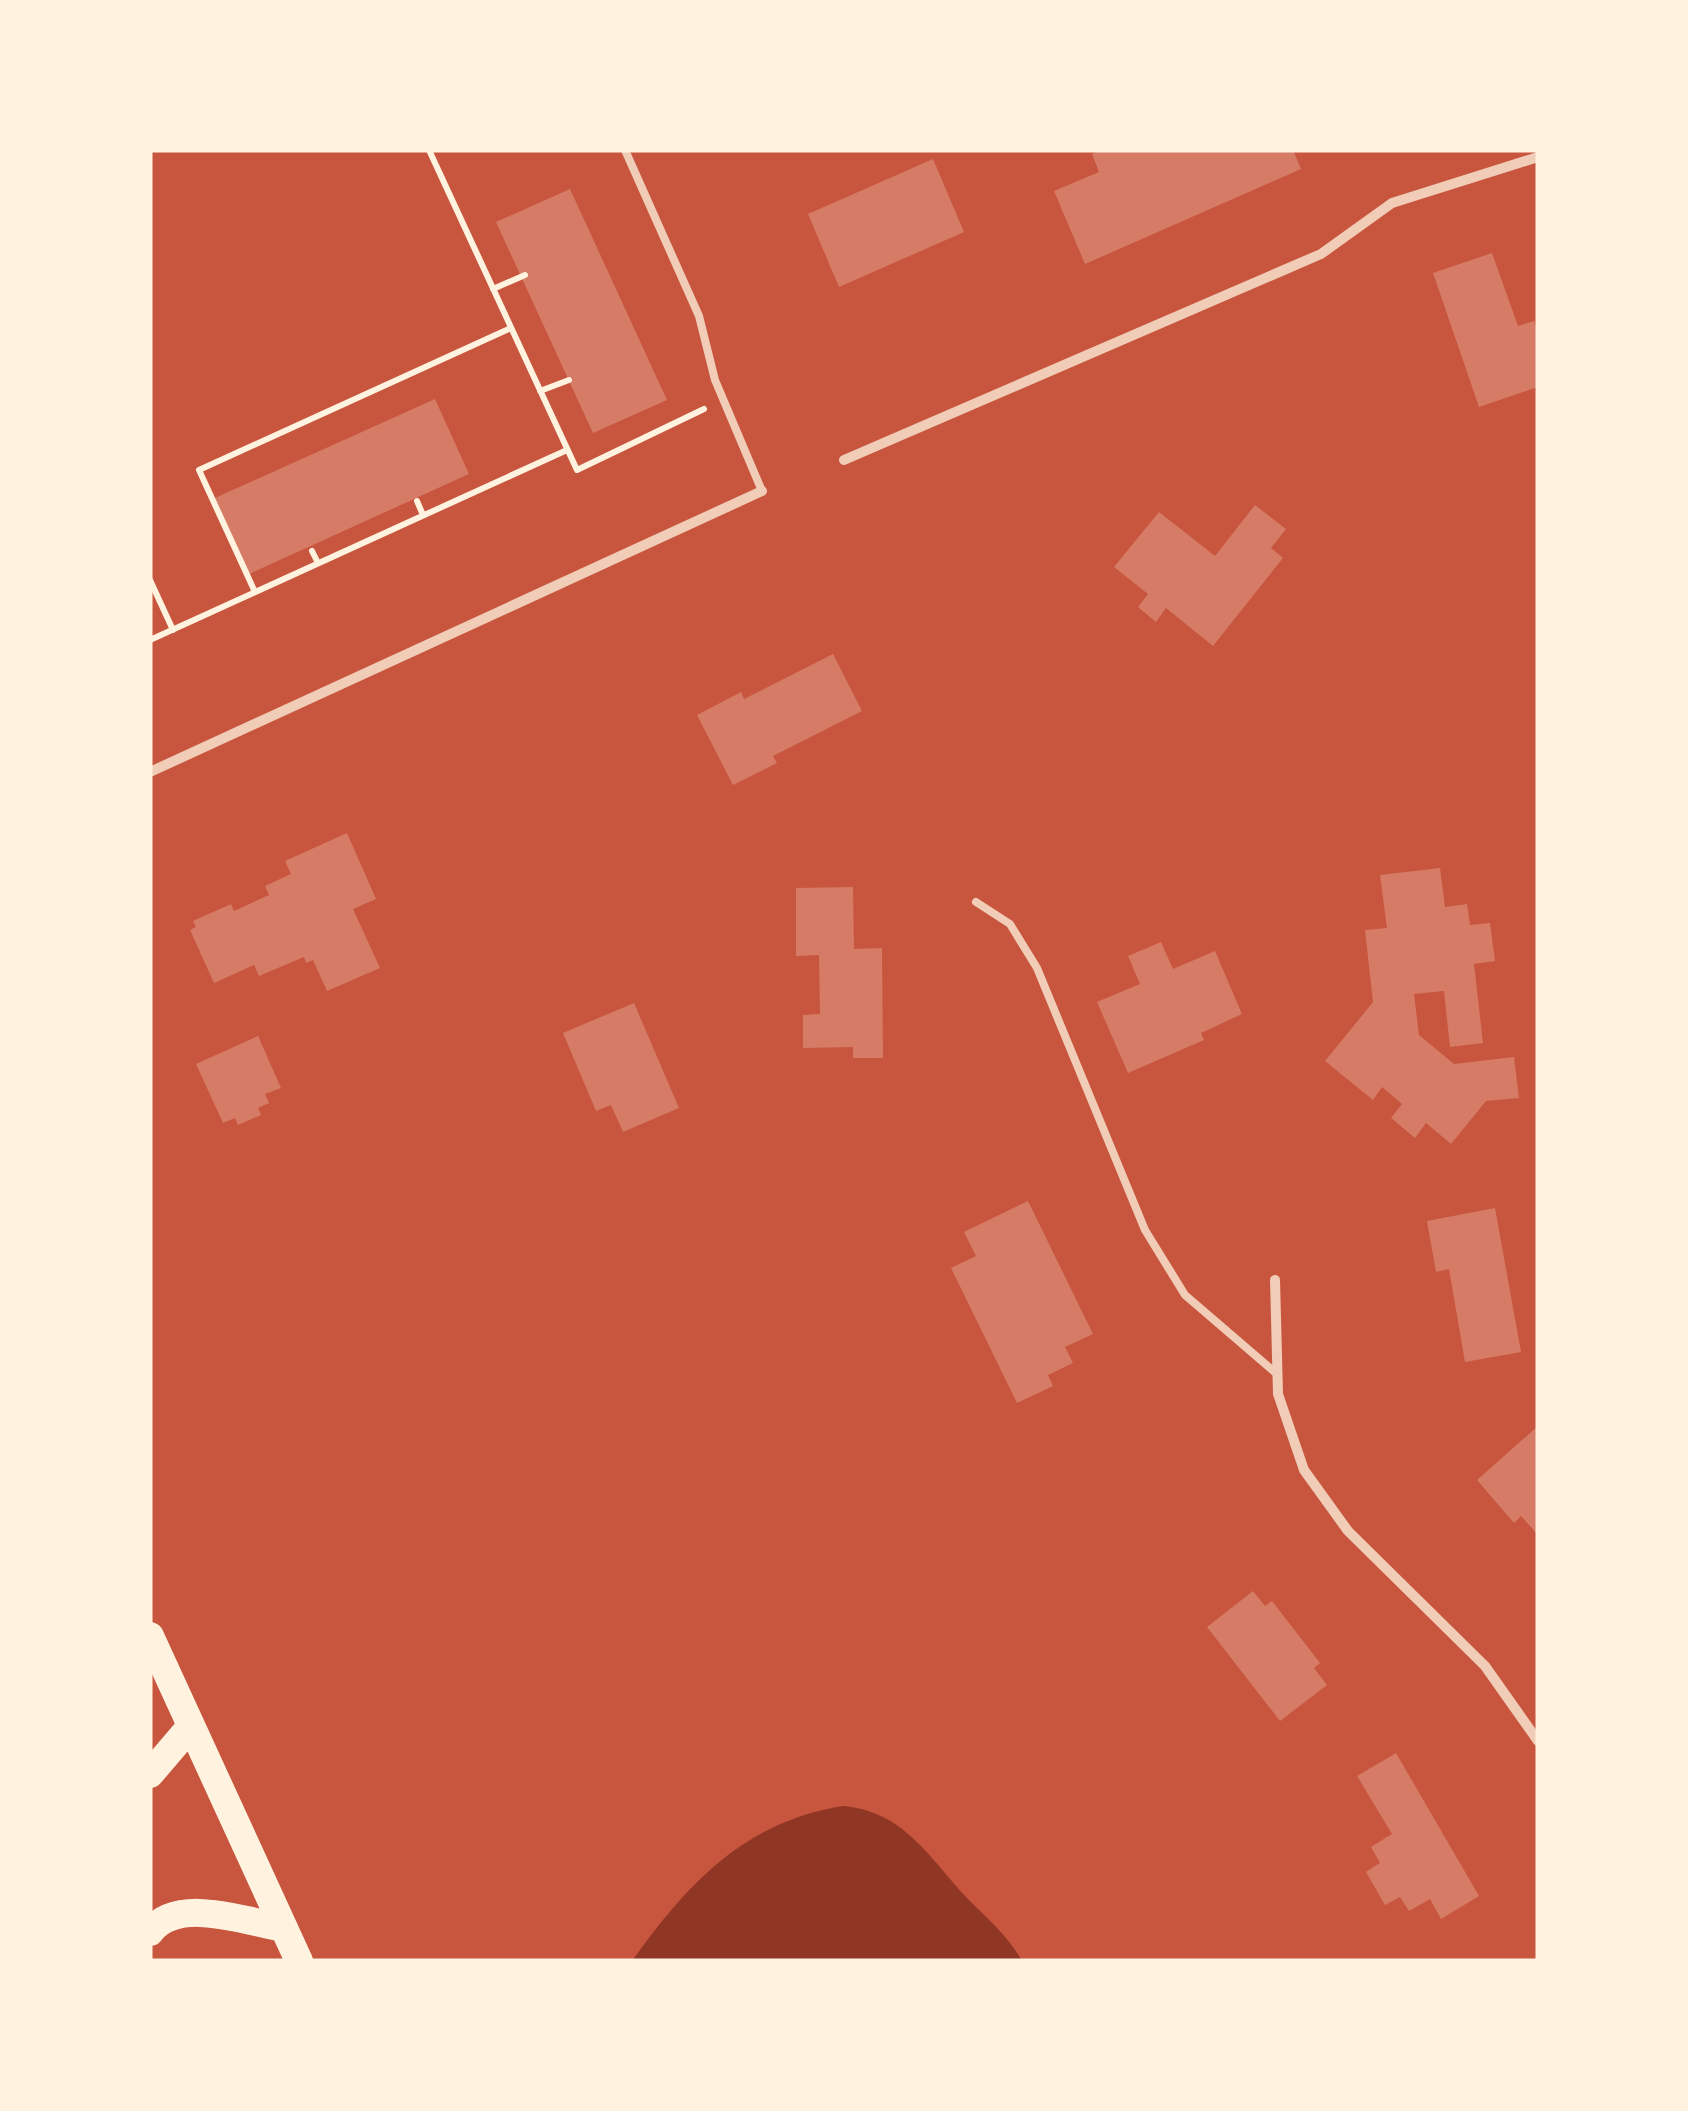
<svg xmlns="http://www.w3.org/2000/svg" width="1688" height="2111" viewBox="0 0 1688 2111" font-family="Quicksand,sans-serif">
	<rect width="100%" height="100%" fill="#c8553d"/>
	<path fill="#8f3625" d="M843 1806C902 1811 928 1855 965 1896 986 1918 1007 1934 1022 1961H632C688 1883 744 1822 843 1806Z"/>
	<path fill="#d67c66" d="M1101 150H1293L1301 169 1085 264 1054 191 1099 172 1092 154Z
		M933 159 964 232 839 287 808 214Z
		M570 189 667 400 593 433 496 222Z
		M1492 253 1518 326 1534 321 1538 333V387L1479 407 1433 273Z
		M435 399 469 474 249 574 215 498Z
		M1255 505 1286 529 1271 548 1283 558 1213 646 1166 608 1156 622 1138 607 1148 594 1114 567 1159 512 1215 556Z
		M833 654 862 711 773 756 777 763 733 785 697 715 741 692 744 699Z
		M347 833 376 899 353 909 380 968 327 991 313 960 306 963 304 957 259 976 254 965 214 983 190 930 196 927 193 921 231 904 234 911 269 895 265 886 291 874 285 861Z
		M1440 868 1445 907 1467 904 1470 925 1490 923 1495 961 1474 964 1483 1043 1450 1047 1444 991 1414 994 1419 1035 1454 1064 1514 1057 1519 1098 1486 1101 1451 1144 1426 1123 1415 1138 1391 1118 1402 1104 1382 1087 1373 1100 1325 1061 1373 1002 1365 930 1387 928 1380 875Z
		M853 887 854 949 882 948 883 1058H853V1047L803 1048V1015L820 1014 819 955 796 956V888Z
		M1161 942 1173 969 1215 951 1242 1014 1201 1033 1204 1040 1128 1073 1097 1002 1140 984 1128 956Z
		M634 1003 679 1108 623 1132 611 1105 596 1111 563 1033Z
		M258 1036 281 1088 265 1094 269 1103 258 1108 261 1115 238 1125 235 1118 223 1123 196 1064Z
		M1028 1201 1093 1334 1065 1347 1073 1363 1048 1375 1053 1386 1017 1403 951 1268 976 1256 964 1232Z
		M1495 1208 1521 1352 1465 1362 1449 1269 1436 1272 1427 1221Z
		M1538 1426V1535L1521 1516 1514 1523 1477 1480Z
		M1253 1591 1265 1606 1272 1601 1320 1663 1314 1668 1327 1685 1280 1721 1207 1627Z
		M1396 1753 1479 1896 1441 1919 1430 1899 1409 1911 1400 1897 1385 1905 1366 1872 1380 1863 1371 1847 1392 1834 1357 1776Z"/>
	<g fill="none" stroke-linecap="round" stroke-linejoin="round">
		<path stroke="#fff3e0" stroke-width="6" d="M429 150 577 470 704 409
			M493 289 525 275
			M540 391 569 380
			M417 501 423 515
			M312 551 318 563
			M150 580 173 630
			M255 592 199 470 511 328
			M150 640 567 450"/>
		<path stroke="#f1ccb7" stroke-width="8" d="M625 150 699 316 715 380 762 491
			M976 902 1010 924 1037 968 1145 1230 1185 1295 1277 1374"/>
		<path stroke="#f1ccb7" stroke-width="10" d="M844 460 1321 254 1392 203 1538 157
			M150 772 762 491
			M1275 1280 1278 1394 1304 1470 1348 1531 1485 1666 1538 1741"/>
		<path stroke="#fff3e0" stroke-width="28" d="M150 1636 299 1961
			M150 1774 191 1726
			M150 1932C178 1895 247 1922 284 1928"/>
	</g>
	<rect width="1688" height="2111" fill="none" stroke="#fff3e0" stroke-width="305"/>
</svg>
